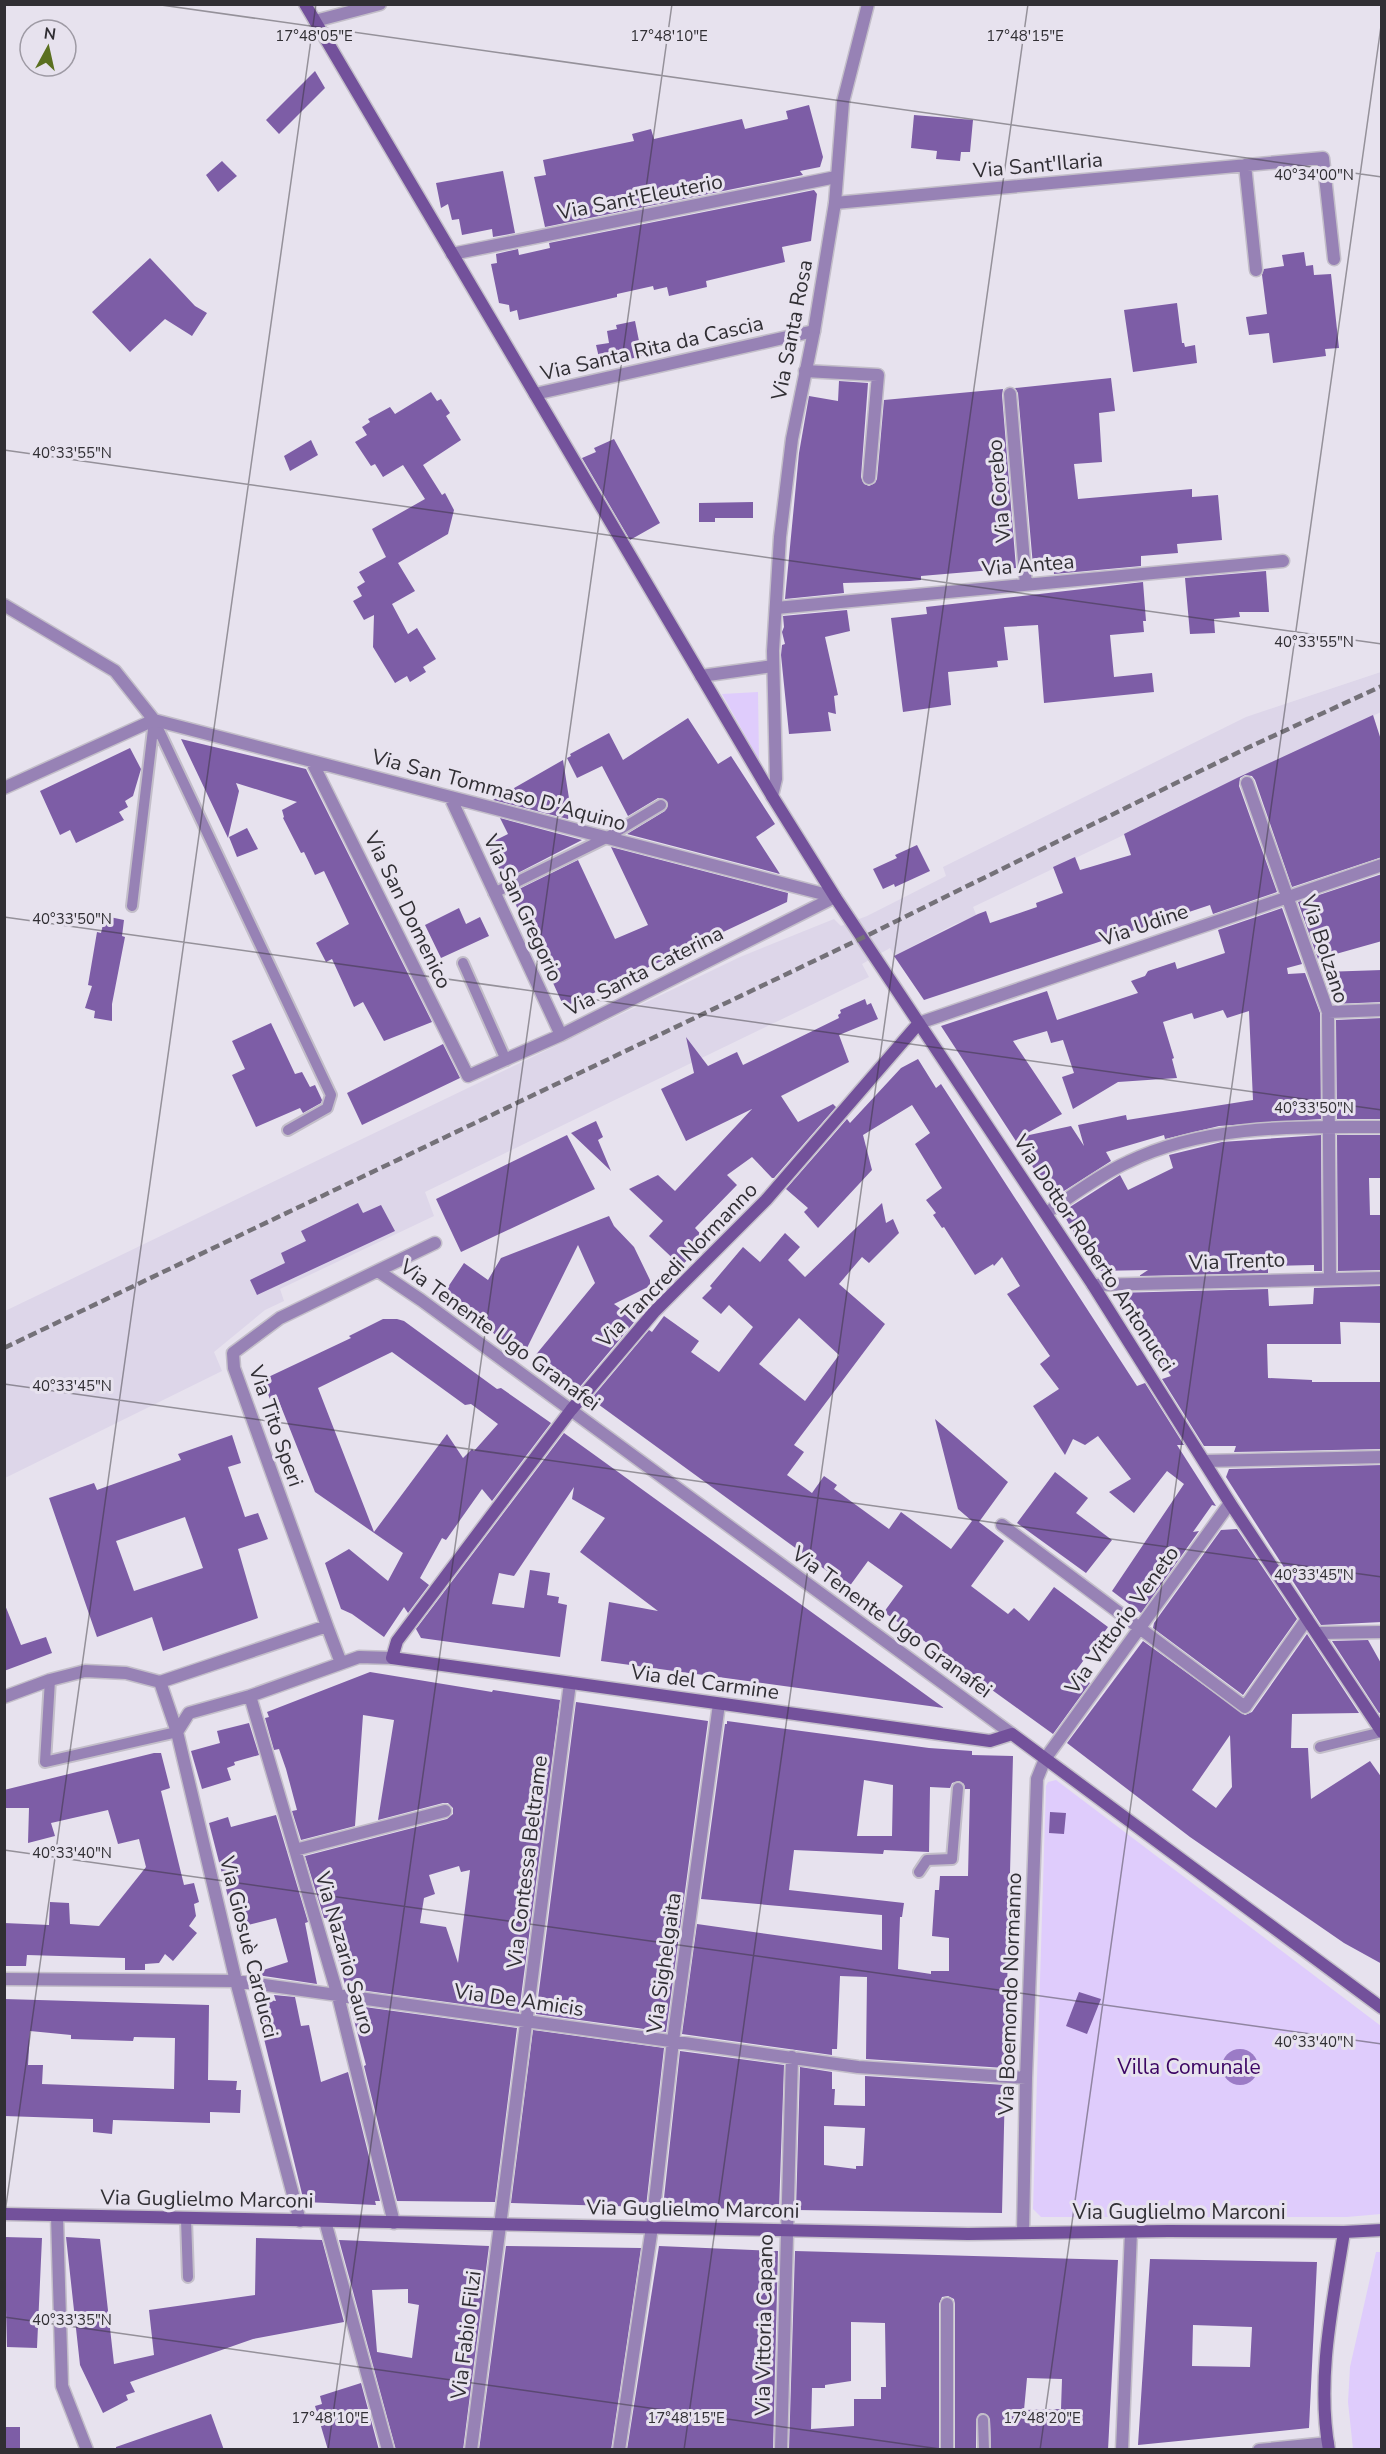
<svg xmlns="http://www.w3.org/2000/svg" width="1386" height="2454" viewBox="0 0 1386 2454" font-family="'Nunito Sans',sans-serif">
	<rect width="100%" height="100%" fill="#e7e2ee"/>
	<path fill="#ddd6e9" d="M1381 672V712L973 907 977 917 955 924 894 956 890 948 862 964 869 977 425 1192 434 1216 280 1289 284 1301 265 1310 214 1352 222 1371 5 1478V1311L740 957 834 919 841 926 867 916 946 876 943 867 1246 717Z"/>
	<path fill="#dfccfc" d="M758 692 759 760 722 694Z
		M1056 1780 1381 2026V2214L1347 2217H1041L1033 2209 1046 1786 1048 1782Z
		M1376 2252H1381V2449H1353L1348 2402 1350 2367Z"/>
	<path fill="#9b7bc6" d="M1222 2067a18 18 0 1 1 36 0a18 18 0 1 1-36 0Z"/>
	<path fill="#7d5da6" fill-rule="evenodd" d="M315 71 325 88 279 134 266 120Z
		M809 105 823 157 820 167 800 171 803 175 545 227 534 177 546 175 543 160 634 141 632 134 651 129 654 139 742 119 745 129 788 119 786 111Z
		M914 115 973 120 970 152H961L960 161 936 159 937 151 911 148Z
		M222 161 237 176 218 192 206 175Z
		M503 171 515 233 493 237 492 229 462 235 459 219 452 220 448 204 441 208 436 183Z
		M814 190 817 194 811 241 782 247 785 262 706 281 707 287 669 296 667 287 654 290 653 286 617 294V297L519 320 517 310 510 312 509 305 499 303 491 264 497 263 496 254 518 249 519 255 550 248 549 243Z
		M1304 252 1306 266 1313 265 1314 275 1331 274 1339 348 1325 349 1326 356 1273 363 1269 333 1249 335 1246 317 1267 314 1262 275 1264 269 1284 266 1282 255Z
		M150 258 195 306 207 313 192 336 165 319 130 352 92 312Z
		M1177 303 1182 343H1184L1185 347 1195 345 1197 363 1133 372 1124 310Z
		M635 321 642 356 601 366 596 345 609 343 607 331 617 329 616 325Z
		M1111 378 1115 411 1099 413 1102 462 1074 464 1078 499 1192 489V497L1218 495 1222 540 1177 544 1178 553 1141 556V566L1054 574 1053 564 1033 566 1018 393 1015 388Z
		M839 381 868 383 861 477 864 484 869 486 875 483 877 479 884 400 1003 389 1002 395 1016 568 921 576V580L910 581 843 583 844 593 785 599 799 453 809 396 838 401Z
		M431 392 437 401 441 399 450 413 446 416 461 440 423 465 442 495 445 493 454 510 448 534 398 563 415 591 392 604 408 634 417 628 436 659 423 667 426 672 410 682 407 676 395 683 373 647 374 615 364 620 353 601 362 596 357 587 365 582 359 572 386 557 372 529 425 499 403 465 383 477 375 464 371 466 355 442 367 435 362 427 370 422 368 419 390 407 395 414Z
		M614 439 660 523 630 540 582 458 596 452 594 448Z
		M311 440 318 455 290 471 284 456Z
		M753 502V518H715V522H699V503Z
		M1266 571 1269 612H1239L1240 617 1214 619 1215 633 1190 634 1185 578Z
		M1143 582 1146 621H1143L1144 632 1110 635 1114 677 1152 673 1154 692 1044 703 1038 625 1004 627 1008 660 997 661 998 667 948 672 951 705 903 712 891 618 927 614 926 607Z
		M847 610 850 631 825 637 838 695 834 696 836 714 828 712 831 731 789 734 781 655 782 645 785 644 782 632 784 627 783 616Z
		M1373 715 1382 743V857L1292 887 1255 780 1252 776 1245 775 1240 778 1239 786 1277 892 1213 914 1210 905 924 1000 894 956 978 914 986 911 990 923 1037 907 1036 903 1063 893 1053 867 1075 857 1080 870 1131 855 1124 834 1239 777Z
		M688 718 718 764 731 756 775 824 756 837 780 874 627 834 665 811 668 805 667 801 658 798 628 816 602 766 577 778 567 758 571 756 570 754 609 733 623 760Z
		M181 739 306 769 432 1022 384 1041 363 1002 354 1007 332 959 326 962 316 943 349 924 324 871 315 875 304 852 301 853 283 818 284 817 282 810 297 802 236 783 239 791 228 838Z
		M130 748 141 769 133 796 125 801 128 807 119 812 124 820 76 843 70 830 60 835 40 791Z
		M563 760 571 811 568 819 493 800Z
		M500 818 582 840 504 880 488 844 508 834Z
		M247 828 258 849 237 857 229 837Z
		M917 845 930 871 895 887 894 884 883 889 873 869 897 858 895 855Z
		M611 847 788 893 787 902 564 1007 538 950 535 951 511 893 578 860 615 939 648 925Z
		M1382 874V941L1318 959 1298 902Z
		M459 908 466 924 480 917 489 936 441 958 425 925Z
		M1282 908 1302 964 1287 968 1288 974 1305 973 1320 1013 1321 1119 1219 1126 1165 1139 1164 1135 1106 1152 1111 1161 1053 1198 941 1026 1047 991 1057 1020 1138 993 1131 981 1145 976 1148 971 1175 962 1177 969 1225 953 1218 930ZM1223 1010 1227 1018 1249 1011 1253 1100 1127 1120 1126 1115 1078 1125 1084 1146 1071 1126 1020 1137 1062 1114 1013 1041 1047 1031 1051 1043 1063 1040 1074 1073 1062 1077 1073 1109 1118 1082 1177 1078 1172 1059 1174 1058 1163 1022 1192 1013 1194 1019Z
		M105 916 124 920 122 936 125 937 112 1004V1021L94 1018 95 1011 85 1008 92 986 88 985 97 932 101 933Z
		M1382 970V1002L1334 1004 1323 972Z
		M865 999 867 1005 871 1003 878 1019 839 1035 849 1062 781 1096 798 1122 833 1104 836 1107 774 1178H772L752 1157 727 1175 737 1185 695 1228 707 1241 681 1266 649 1236 663 1221 629 1189 658 1175 675 1191 752 1109 686 1141 661 1089 694 1073 686 1037 708 1066 737 1052 743 1065 839 1018 838 1015 841 1013 840 1010Z
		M1382 1018V1119H1337L1336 1020Z
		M271 1023 295 1074 302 1072 310 1087 315 1085 322 1100 321 1103 303 1113 300 1108 256 1127 232 1075 245 1069 232 1041Z
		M443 1044 460 1078 362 1125 347 1093Z
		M918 1059 936 1088 941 1084 1137 1386 1145 1383 1184 1445H1177L1216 1506 1212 1505 1193 1532 1199 1531 1141 1613 1112 1591 1184 1484 1167 1471 1134 1513 1109 1492 1131 1479 1098 1436 1085 1445 1073 1439 1065 1455 1033 1406 1059 1389 1040 1364 1050 1356 1007 1294 1020 1286 1002 1257 994 1266 993 1264 975 1275 944 1227 942 1228 933 1215 936 1213 926 1200 942 1188 915 1144 930 1133 912 1105 863 1135 872 1170 818 1228 804 1212 808 1208 786 1189 847 1119 850 1123 901 1068Z
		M596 1121 603 1137 598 1140 611 1171 571 1133Z
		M567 1135 595 1189 461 1252 436 1199Z
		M1321 1135 1322 1271H1314V1265L1268 1266V1273L1139 1276 1148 1270 1096 1271 1062 1212 1120 1175 1128 1190 1173 1168 1169 1155 1222 1142Z
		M1337 1135H1382V1178H1369L1370 1215H1382V1270L1338 1271Z
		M358 1203 363 1213 381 1205 395 1231 257 1295 250 1280 285 1263 281 1253 306 1241 301 1231Z
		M882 1203 886 1223 893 1219 899 1233 869 1263 862 1257 839 1284 885 1324 794 1445 804 1452 787 1475 812 1493 824 1476 837 1485 834 1489 889 1529 901 1512 951 1549 972 1521 958 1509 935 1419 1008 1482 979 1522 1004 1541 971 1586 1008 1614 1014 1608 1029 1621 1054 1587 1108 1627 1075 1672 1090 1683 1053 1734 884 1612 903 1586 868 1561 849 1587 591 1399 649 1330 652 1332 664 1316 699 1341 691 1352 719 1372 753 1327 729 1305 721 1314 702 1298 712 1288 710 1286 743 1247 760 1262 785 1233 800 1247 788 1260 805 1277ZM799 1318 839 1355 805 1401 759 1364Z
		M609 1216 614 1226 634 1247 650 1280V1286L614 1304 636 1320 578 1389 534 1357 595 1283 578 1245 524 1354 461 1311 464 1307 444 1293 464 1263 488 1280 501 1258Z
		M1382 1286V1323L1340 1322 1341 1344H1267L1268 1378 1312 1380V1382H1382V1449L1234 1452 1236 1446H1204L1162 1379 1171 1376 1115 1293 1268 1289 1269 1306 1313 1304 1314 1288Z
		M383 1319H397L404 1321 497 1389 501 1388 551 1423 492 1501 482 1489 446 1540 442 1538 420 1578 429 1585 408 1613 404 1607 384 1637 352 1614 341 1609 325 1563 349 1549 388 1581 403 1553 315 1492 276 1394 270 1399 262 1380 351 1338 349 1336ZM392 1352 465 1405 471 1404 498 1424 474 1451 472 1449 463 1458 447 1434 374 1532 318 1388Z
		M564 1433 596 1456 944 1708 601 1661 609 1602 658 1611 580 1552 605 1518 572 1499 574 1487 514 1576 499 1573 492 1604 524 1608 530 1570 550 1573 547 1595 559 1597 558 1603 567 1605 560 1657 421 1638 416 1629Z
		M232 1435 241 1463 228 1467 245 1517 258 1513 268 1539 238 1549 258 1618 163 1651 152 1617 97 1637 49 1498 94 1483 97 1490 181 1460 178 1454ZM185 1517 203 1568 134 1591 116 1541Z
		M1382 1465V1622L1321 1625 1226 1477 1229 1469Z
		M1055 1472 1088 1498 1076 1513 1112 1540 1086 1573 1017 1523Z
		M1237 1529 1297 1619 1243 1695 1153 1628 1154 1623 1221 1530Z
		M5 1605 21 1645 46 1637 52 1653 4 1671Z
		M1307 1634 1359 1713 1292 1714 1291 1748H1308L1311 1799 1370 1761 1382 1778V1964L1344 1943 1190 1837 1067 1743 1143 1641 1245 1715 1252 1712ZM1230 1735 1232 1787 1216 1808 1192 1790Z
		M1368 1640 1382 1665V1712L1379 1713 1332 1641Z
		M370 1672 492 1692 493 1690 560 1700 519 2012 346 1988 326 1918H324L305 1856 447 1819 453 1814V1808L448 1803H443L378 1820 394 1720 363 1715 355 1826 301 1840 292 1811 297 1810 286 1769 279 1749 274 1750 265 1718 269 1717 267 1712ZM459 1866 461 1872 470 1870 458 1963 446 1927 420 1923 424 1898 435 1894 429 1875Z
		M576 1702 708 1721 666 2032 536 2014Z
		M727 1721 929 1748 972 1751V1755L1013 1756 1005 2068 866 2059 867 1977 840 1976 837 2049H832V2055L682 2034 697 1924 882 1950V1915L701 1899 725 1724H727ZM864 1780 893 1785 892 1836H857ZM959 1781 964 1784 965 1789H970L968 1876H940L939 1890H935L932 1936 949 1938V1971H931V1974L898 1969 900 1917H902L904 1903 789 1890 794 1850 883 1854 884 1850 929 1852 930 1787 950 1788 952 1783Z
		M249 1723 259 1755 234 1762 235 1765 227 1768 231 1780 202 1789 191 1751 220 1743 217 1731Z
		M154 1753H161L170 1788 161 1791 184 1885 194 1883 199 1902 194 1904 196 1916 189 1926 197 1933 173 1961 165 1954 159 1963 145 1964V1970H125V1958L27 1955 26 1966H4V1923L49 1925 50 1902 69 1903 70 1924 99 1926 146 1867 139 1839 118 1844 108 1810 51 1823 55 1836 28 1843 29 1808H4V1790Z
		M1050 1812 1066 1813 1064 1834 1049 1833Z
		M276 1815 308 1922 305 1923 317 1984 251 1974 288 1962 276 1918 236 1928 209 1823 228 1817 231 1827Z
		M1079 1992 1101 1999 1087 2034 1066 2026Z
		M274 1995 295 1997 301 2026 309 2025 321 2082 348 2072 380 2201H375L376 2205 304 2202 254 1998 276 2001Z
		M4 1999 209 2005 208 2080 237 2081 236 2090H241L240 2113 210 2112V2123L113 2120 112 2134 93 2132V2119L4 2116ZM30 2031 71 2035V2039L133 2041 134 2037 175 2038 174 2089 42 2084 43 2065H28Z
		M350 2005 517 2028 495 2202 397 2201 364 2066 366 2065Z
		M533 2030 664 2048 646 2207 511 2203Z
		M680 2051 784 2065 779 2210 663 2207Z
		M800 2067 832 2072V2089H835L834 2105 865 2106V2076L1005 2085 1002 2213 796 2210ZM824 2126 865 2128 863 2166H856V2169L824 2165Z
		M4 2237 42 2238 37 2348 7 2347Z
		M66 2237 100 2239 114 2364 154 2355 149 2310 255 2295 256 2238 322 2240 344 2322 253 2339 130 2382 135 2392 126 2395 128 2400 103 2413 80 2365Z
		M339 2240 489 2246 463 2450H396ZM408 2289V2303L419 2305 412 2358 377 2352 372 2290Z
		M506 2246 641 2248 611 2450H479Z
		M659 2246 778 2251 773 2450H627Z
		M795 2251 1118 2260 1108 2450H991L990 2419 983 2413 979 2414 976 2420V2450H955V2304L954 2299 948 2296 942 2297 939 2304V2450H789ZM851 2322 885 2323 886 2387H881V2399H854V2426L811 2429 812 2388H825V2385L851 2381ZM1027 2378 1062 2379 1061 2409 1024 2410Z
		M1150 2259 1317 2262 1309 2428 1138 2445ZM1193 2325 1252 2327 1250 2367 1192 2366Z
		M361 2383 379 2450H328L315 2406 322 2404 320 2396Z
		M211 2414 224 2450H116V2447Z
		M4 2427H20V2450H4Z"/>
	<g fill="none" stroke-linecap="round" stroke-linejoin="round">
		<g stroke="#c3bec9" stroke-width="14">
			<path id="service" d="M154 720 331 1095 327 1108 288 1130
				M494 893 606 838 661 805
				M132 906 154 721
				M463 963 506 1060
				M50 1680 45 1762 177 1732
				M1320 1747 1382 1732
				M919 1872 927 1860 952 1859 958 1788
				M186 2219 188 2277
				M983 2420 984 2450"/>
		</g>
		<g stroke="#c3bec9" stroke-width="15">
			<path id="minor" d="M315 21 380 4
				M1245 165 1256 270
				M835 203 1323 158 1334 259
				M452 254 836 177
				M805 371 878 375 869 478
				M535 394 814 331
				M1010 394 1026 585
				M4 605 115 671 154 720
				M776 608 1283 561
				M701 676 773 666
				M154 720 835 897
				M312 762 468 1076 561 1035 835 897
				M1247 783 1328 1012 1330 1278
				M4 788 154 720
				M450 797 561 1035
				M1328 1012 1382 1010
				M919 1023 1382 865
				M1046 1213C1072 1196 1099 1175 1128 1162 1206 1124 1297 1127 1382 1127
				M378 1271 421 1300 1012 1734
				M1093 1285 1382 1278
				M1205 1461 1382 1457
				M1002 1525 1245 1707 1307 1619
				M327 1626 234 1368 233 1353 280 1318 435 1243
				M1318 1633 1382 1632
				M160 1682 177 1732 236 1981 300 2221
				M250 1696 338 1996 394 2223
				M4 1697 50 1680 85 1671 126 1673 160 1682 327 1626 341 1663
				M177 1732 189 1713 250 1696 359 1657 392 1658
				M295 1850 445 1811
				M4 1979 236 1981 858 2067 1026 2078
				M57 2216 62 2386 87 2450
				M325 2221 388 2450
				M1023 2232 1026 2078 1037 1779 1045 1759 1230 1503
				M471 2450 570 1683
				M619 2450 652 2227 673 2041 719 1704
				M781 2450 792 2057
				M947 2450V2304
				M1122 2450 1131 2232
				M1259 2450 1328 2443"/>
		</g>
		<g stroke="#c3bec9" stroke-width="15">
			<path id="tertiary" d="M772 796 776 779 773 651 780 537 792 439 814 331 835 203 843 102 868 4"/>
		</g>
		<g stroke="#c3bec9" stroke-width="15">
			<path id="secondary" d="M305 4 772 796 835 897 1093 1285 1230 1503 1382 1732
				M919 1023 766 1200 654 1312 571 1410 397 1641 392 1658 990 1741 1012 1734 1382 2008
				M4 2214 968 2234 1168 2231 1344 2232 1382 2230
				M1329 2450C1316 2378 1333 2303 1344 2232"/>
		</g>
		<use href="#service" stroke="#9782b5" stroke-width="10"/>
		<use href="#minor" stroke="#9782b5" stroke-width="12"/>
		<use href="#tertiary" stroke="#9782b5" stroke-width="12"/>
		<use href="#secondary" stroke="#73519b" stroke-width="12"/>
		<path stroke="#747178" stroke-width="4.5" stroke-dasharray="9 4.5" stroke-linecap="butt" d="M4 1348 862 938 1247 748 1382 686"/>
	</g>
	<path fill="none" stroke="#312f34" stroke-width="1.5" stroke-opacity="0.45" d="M154 4 1382 177M4 450 1382 644M4 917 1382 1110M4 1384 1382 1577M4 1850 1382 2044M4 2220 316 4M4 2317 947 2450M328 2450 672 4M684 2450 1028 4M1040 2450 1382 19"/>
	<g text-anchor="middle" stroke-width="6" stroke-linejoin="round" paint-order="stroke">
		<g font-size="21" fill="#312f34" stroke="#e7e2ee">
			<text transform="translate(1038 165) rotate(-5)" y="7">Via Sant'Ilaria</text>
			<text transform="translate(640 197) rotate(-11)" y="7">Via Sant'Eleuterio</text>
			<text transform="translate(792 330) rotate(-79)" y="7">Via Santa Rosa</text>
			<text transform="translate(652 348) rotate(-13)" y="7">Via Santa Rita da Cascia</text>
			<text transform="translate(999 491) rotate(-95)" y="7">Via Corebo</text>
			<text transform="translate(1028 565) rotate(-5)" y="7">Via Antea</text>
			<text transform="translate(499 790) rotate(15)" y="7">Via San Tommaso D'Aquino</text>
			<text transform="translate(523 908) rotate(65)" y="7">Via San Gregorio</text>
			<text transform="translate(408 910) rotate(64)" y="7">Via San Domenico</text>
			<text transform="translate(1144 925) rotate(-19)" y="7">Via Udine</text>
			<text transform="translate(1325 949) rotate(72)" y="7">Via Bolzano</text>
			<text transform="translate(644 971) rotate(-27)" y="7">Via Santa Caterina</text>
			<text transform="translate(1094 1253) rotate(57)" y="7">Via Dottor Roberto Antonucci</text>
			<text transform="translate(1237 1261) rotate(-2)" y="7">Via Trento</text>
			<text transform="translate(677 1265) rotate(-46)" y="7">Via Tancredi Normanno</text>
			<text transform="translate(500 1335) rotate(36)" y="7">Via Tenente Ugo Granafei</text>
			<text transform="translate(276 1426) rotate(71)" y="7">Via Tito Speri</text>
			<text transform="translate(1122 1620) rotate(-54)" y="7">Via Vittorio Veneto</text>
			<text transform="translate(892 1622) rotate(36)" y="7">Via Tenente Ugo Granafei</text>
			<text transform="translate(705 1682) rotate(8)" y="7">Via del Carmine</text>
			<text transform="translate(527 1862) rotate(-83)" y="7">Via Contessa Beltrame</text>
			<text transform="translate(249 1947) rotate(76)" y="7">Via Giosuè Carducci</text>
			<text transform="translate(345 1953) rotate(74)" y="7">Via Nazario Sauro</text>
			<text transform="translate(664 1963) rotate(-82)" y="7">Via Sighelgaita</text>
			<text transform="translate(1010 1994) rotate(-88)" y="7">Via Boemondo Normanno</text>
			<text transform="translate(519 2000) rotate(8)" y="7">Via De Amicis</text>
			<text transform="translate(207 2199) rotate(1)" y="7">Via Guglielmo Marconi</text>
			<text transform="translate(693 2209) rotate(1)" y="7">Via Guglielmo Marconi</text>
			<text x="1179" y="2219">Via Guglielmo Marconi</text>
			<text transform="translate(764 2325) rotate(-89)" y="7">Via Vittoria Capano</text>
			<text transform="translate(466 2335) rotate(-83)" y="7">Via Fabio Filzi</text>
		</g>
		<g font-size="21" fill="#3b0463" stroke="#e7e2ee">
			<text x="1189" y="2074">Villa Comunale</text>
		</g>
	</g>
	<g font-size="15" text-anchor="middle" fill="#312f34" stroke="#e7e2ee" stroke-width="6" stroke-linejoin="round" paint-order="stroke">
		<text x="314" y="41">17°48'05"E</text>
		<text x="669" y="41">17°48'10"E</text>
		<text x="1025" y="41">17°48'15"E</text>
		<text x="1314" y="180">40°34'00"N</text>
		<text x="72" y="458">40°33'55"N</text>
		<text x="1314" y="647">40°33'55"N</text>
		<text x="72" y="924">40°33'50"N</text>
		<text x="1314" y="1113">40°33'50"N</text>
		<text x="72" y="1391">40°33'45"N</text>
		<text x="1314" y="1580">40°33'45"N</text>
		<text x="72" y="1858">40°33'40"N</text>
		<text x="1314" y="2047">40°33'40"N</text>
		<text x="72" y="2325">40°33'35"N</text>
		<text x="330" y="2423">17°48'10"E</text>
		<text x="686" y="2423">17°48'15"E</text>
		<text x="1042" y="2423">17°48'20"E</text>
	</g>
	<rect width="1386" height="2454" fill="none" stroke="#312f34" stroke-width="12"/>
	<g transform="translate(48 48) rotate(8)"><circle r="28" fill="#e7e2ee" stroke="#9e9aa4" stroke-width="1.5"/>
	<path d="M0-4.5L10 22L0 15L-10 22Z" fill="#5b7020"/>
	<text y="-9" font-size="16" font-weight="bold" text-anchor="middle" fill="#312f34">N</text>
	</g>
</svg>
